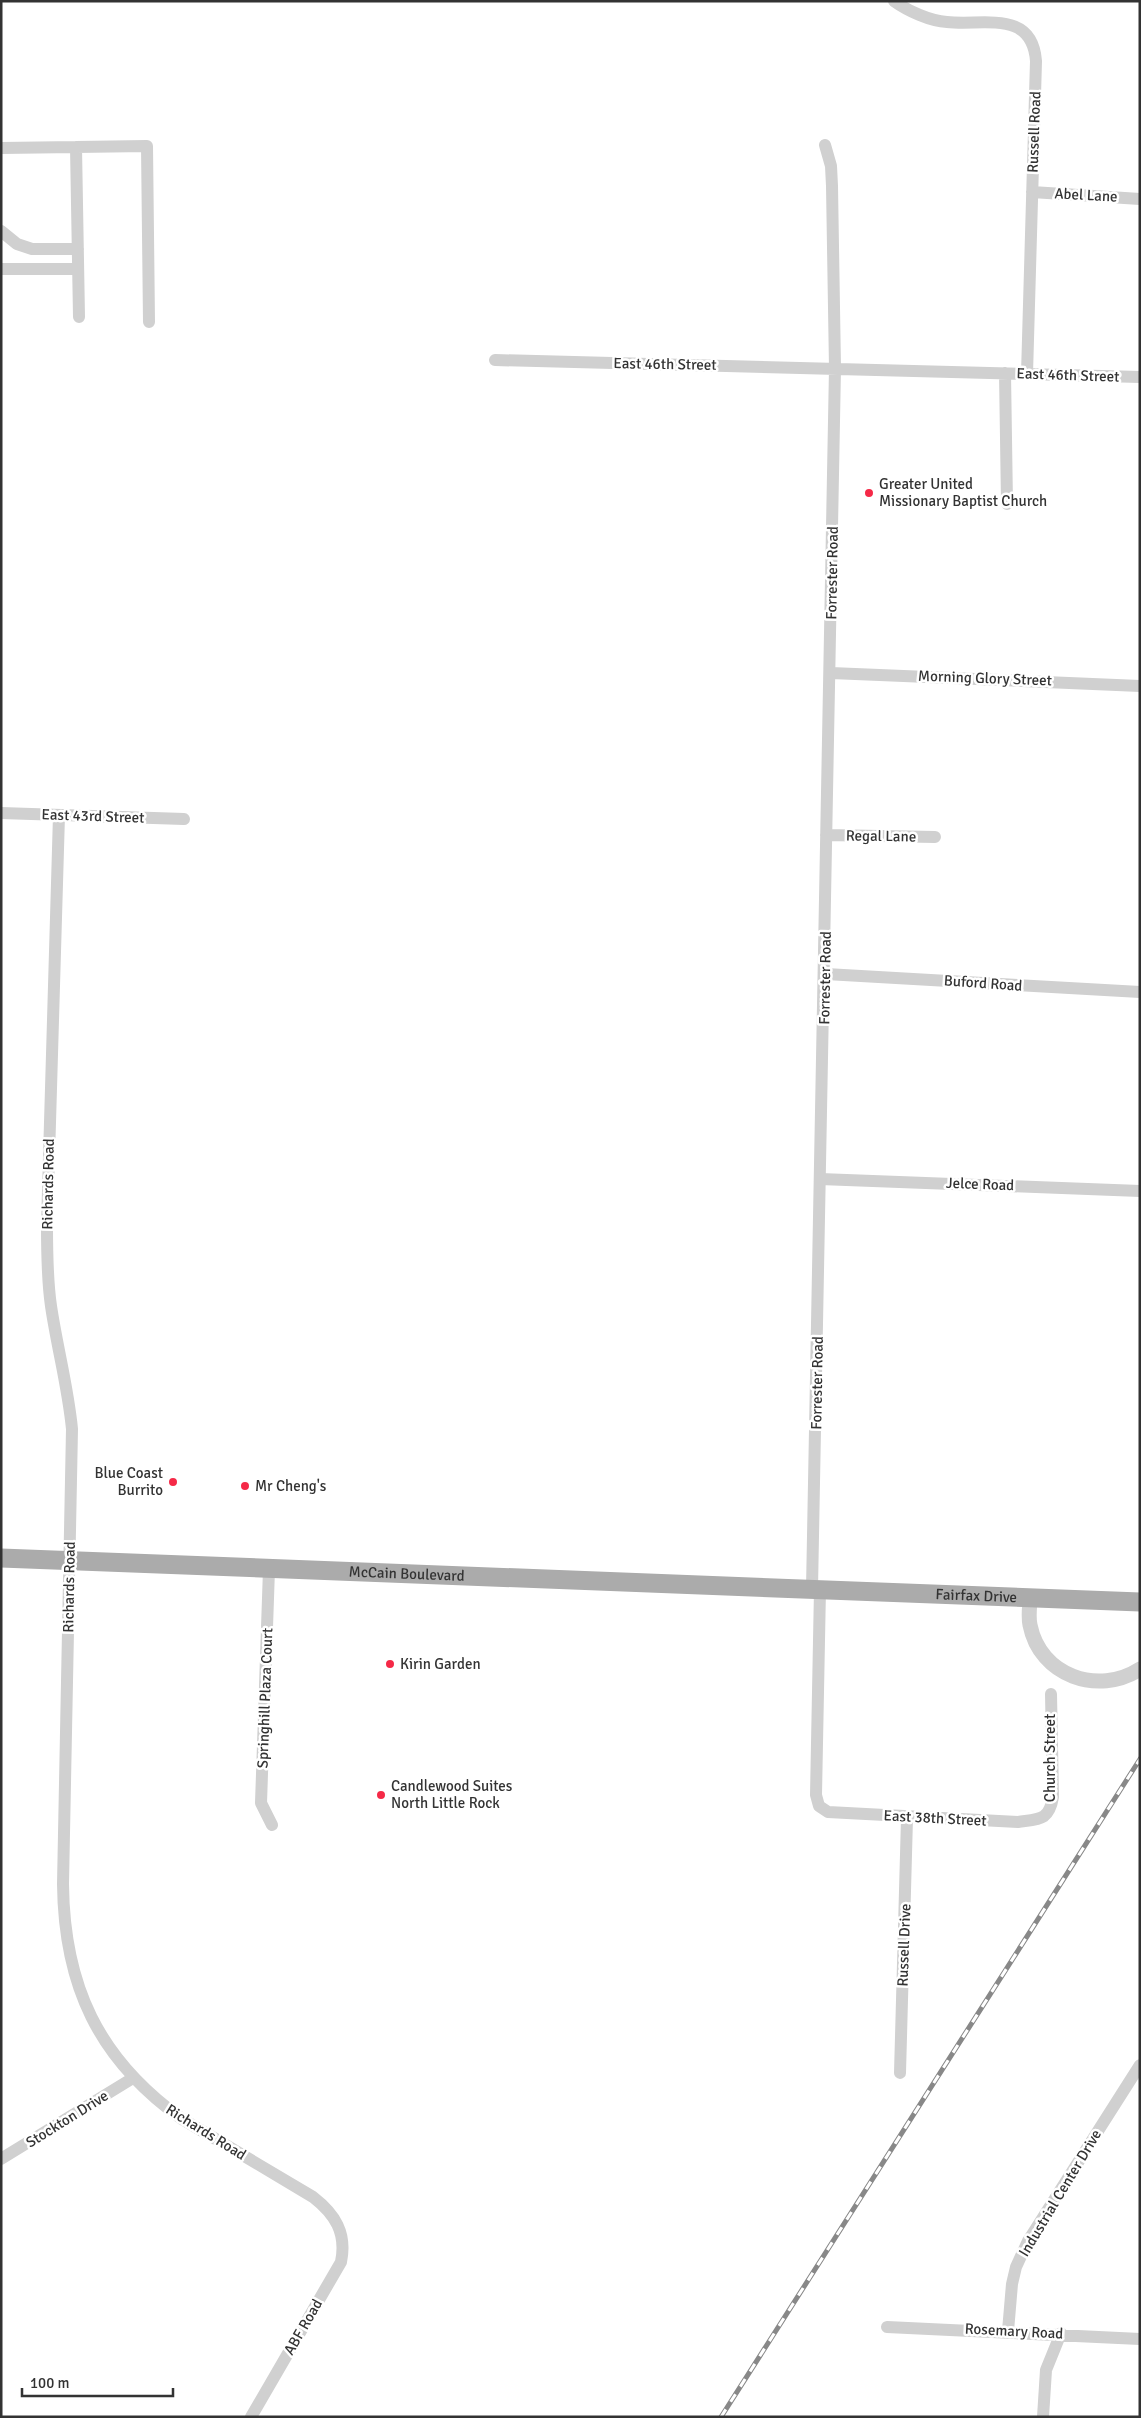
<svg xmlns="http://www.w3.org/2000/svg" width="1141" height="2418" viewBox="0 0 1141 2418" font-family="Signika,sans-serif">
	<rect width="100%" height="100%" fill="#fff"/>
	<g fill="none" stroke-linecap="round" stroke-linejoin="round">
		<path stroke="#d0d0d0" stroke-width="12" d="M894 1C908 11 930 21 947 22 983 26 1032 9 1036 61L1027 374
			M76 147 147 146 149 322
			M1 148 76 147 79 317
			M1032 192 1140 199
			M1 231 17 244 32 249H78
			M1 269H78
			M495 360 1140 377
			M1005 373 1007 504
			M831 673 1140 686
			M1 813 184 819
			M59 815 47 1225C47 1252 47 1279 51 1306 57 1347 68 1387 72 1429L63 1884C64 1985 98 2059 182 2119L313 2197C335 2214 347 2233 341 2262L251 2417
			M826 835 935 837
			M826 974 1140 992
			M820 1179 1140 1191
			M269 1569 261 1803 272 1825
			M812 1589 835 368 832 186 831 166 825 145
			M820 1589 816 1795 819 1806 828 1812 1018 1822C1039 1819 1049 1821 1053 1797L1051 1694
			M900 2073 907 1818
			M1 2159 133 2078
			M887 2327 1140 2339
			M1008 2331 1012 2284 1016 2267 1028 2241 1140 2065
			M1043 2417 1046 2370 1061 2333"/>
		<path stroke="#d0d0d0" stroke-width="15" d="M1030 1597C1030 1606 1028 1616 1030 1625 1040 1676 1098 1696 1140 1669"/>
		<path stroke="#ababab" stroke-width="19" id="s1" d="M1 1558 1140 1602"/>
		<g stroke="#888" stroke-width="5">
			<path id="rail" d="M721 2417 1140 1759"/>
		</g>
		<use href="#rail" stroke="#fff" stroke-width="3" stroke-dasharray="9" stroke-linecap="butt"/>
	</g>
	<g fill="#f52947" stroke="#fff" stroke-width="2">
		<circle cx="869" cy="493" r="5"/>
		<circle cx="173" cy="1482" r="5"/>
		<circle cx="245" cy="1486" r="5"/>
		<circle cx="390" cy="1664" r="5"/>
		<circle cx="381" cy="1795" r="5"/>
	</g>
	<g text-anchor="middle" stroke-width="5" stroke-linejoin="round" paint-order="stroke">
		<g font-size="15" fill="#333" stroke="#fff">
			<text transform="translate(1034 132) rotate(-88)" y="5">Russell Road</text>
			<text transform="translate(1086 195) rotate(3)" y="5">Abel Lane</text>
			<text transform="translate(665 364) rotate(1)" y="5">East 46th Street</text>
			<text transform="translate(1068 375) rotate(2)" y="5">East 46th Street</text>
			<text transform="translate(832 573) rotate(-89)" y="5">Forrester Road</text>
			<text transform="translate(985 678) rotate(2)" y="5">Morning Glory Street</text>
			<text transform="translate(93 816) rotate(2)" y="5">East 43rd Street</text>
			<text transform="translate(881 836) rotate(1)" y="5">Regal Lane</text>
			<text transform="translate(825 978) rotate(-89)" y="5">Forrester Road</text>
			<text transform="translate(983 983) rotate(4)" y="5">Buford Road</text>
			<text transform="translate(48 1184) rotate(-89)" y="5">Richards Road</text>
			<text transform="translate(980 1184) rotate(2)" y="5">Jelce Road</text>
			<text transform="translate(817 1383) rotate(-89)" y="5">Forrester Road</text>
			<text dy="5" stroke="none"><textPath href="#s1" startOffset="406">McCain Boulevard</textPath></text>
			<text transform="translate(69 1587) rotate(-89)" y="5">Richards Road</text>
			<text dy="5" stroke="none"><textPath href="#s1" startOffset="976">Fairfax Drive</textPath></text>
			<text transform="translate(265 1698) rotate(-88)" y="5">Springhill Plaza Court</text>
			<text transform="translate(1050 1758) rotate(-90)" y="5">Church Street</text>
			<text transform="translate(935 1818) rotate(3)" y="5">East 38th Street</text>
			<text transform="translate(904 1945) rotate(-88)" y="5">Russell Drive</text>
			<text transform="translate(67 2119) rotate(-32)" y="5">Stockton Drive</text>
			<text transform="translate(206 2132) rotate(32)" y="5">Richards Road</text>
			<text transform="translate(1060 2193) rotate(-59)" y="5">Industrial Center Drive</text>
			<text transform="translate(303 2327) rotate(-60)" y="5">ABF Road</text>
			<text transform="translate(1014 2331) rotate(3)" y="5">Rosemary Road</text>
		</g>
		<g font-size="15" fill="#333" stroke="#fff" text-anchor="start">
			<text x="879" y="489">Greater United<tspan x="879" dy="17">Missionary Baptist Church</tspan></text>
			<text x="163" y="1478" text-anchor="end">Blue Coast<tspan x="163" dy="17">Burrito</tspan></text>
			<text x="255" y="1491">Mr Cheng's</text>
			<text x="400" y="1669">Kirin Garden</text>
			<text x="391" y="1791">Candlewood Suites<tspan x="391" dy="17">North Little Rock</tspan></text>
		</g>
	</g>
	<rect width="1141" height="2418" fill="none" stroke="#333333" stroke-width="5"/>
	<path d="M22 2388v8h151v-8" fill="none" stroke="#333333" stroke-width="2.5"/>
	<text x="30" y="2388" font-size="15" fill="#333333" stroke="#ffffff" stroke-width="4" paint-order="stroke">100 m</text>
</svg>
